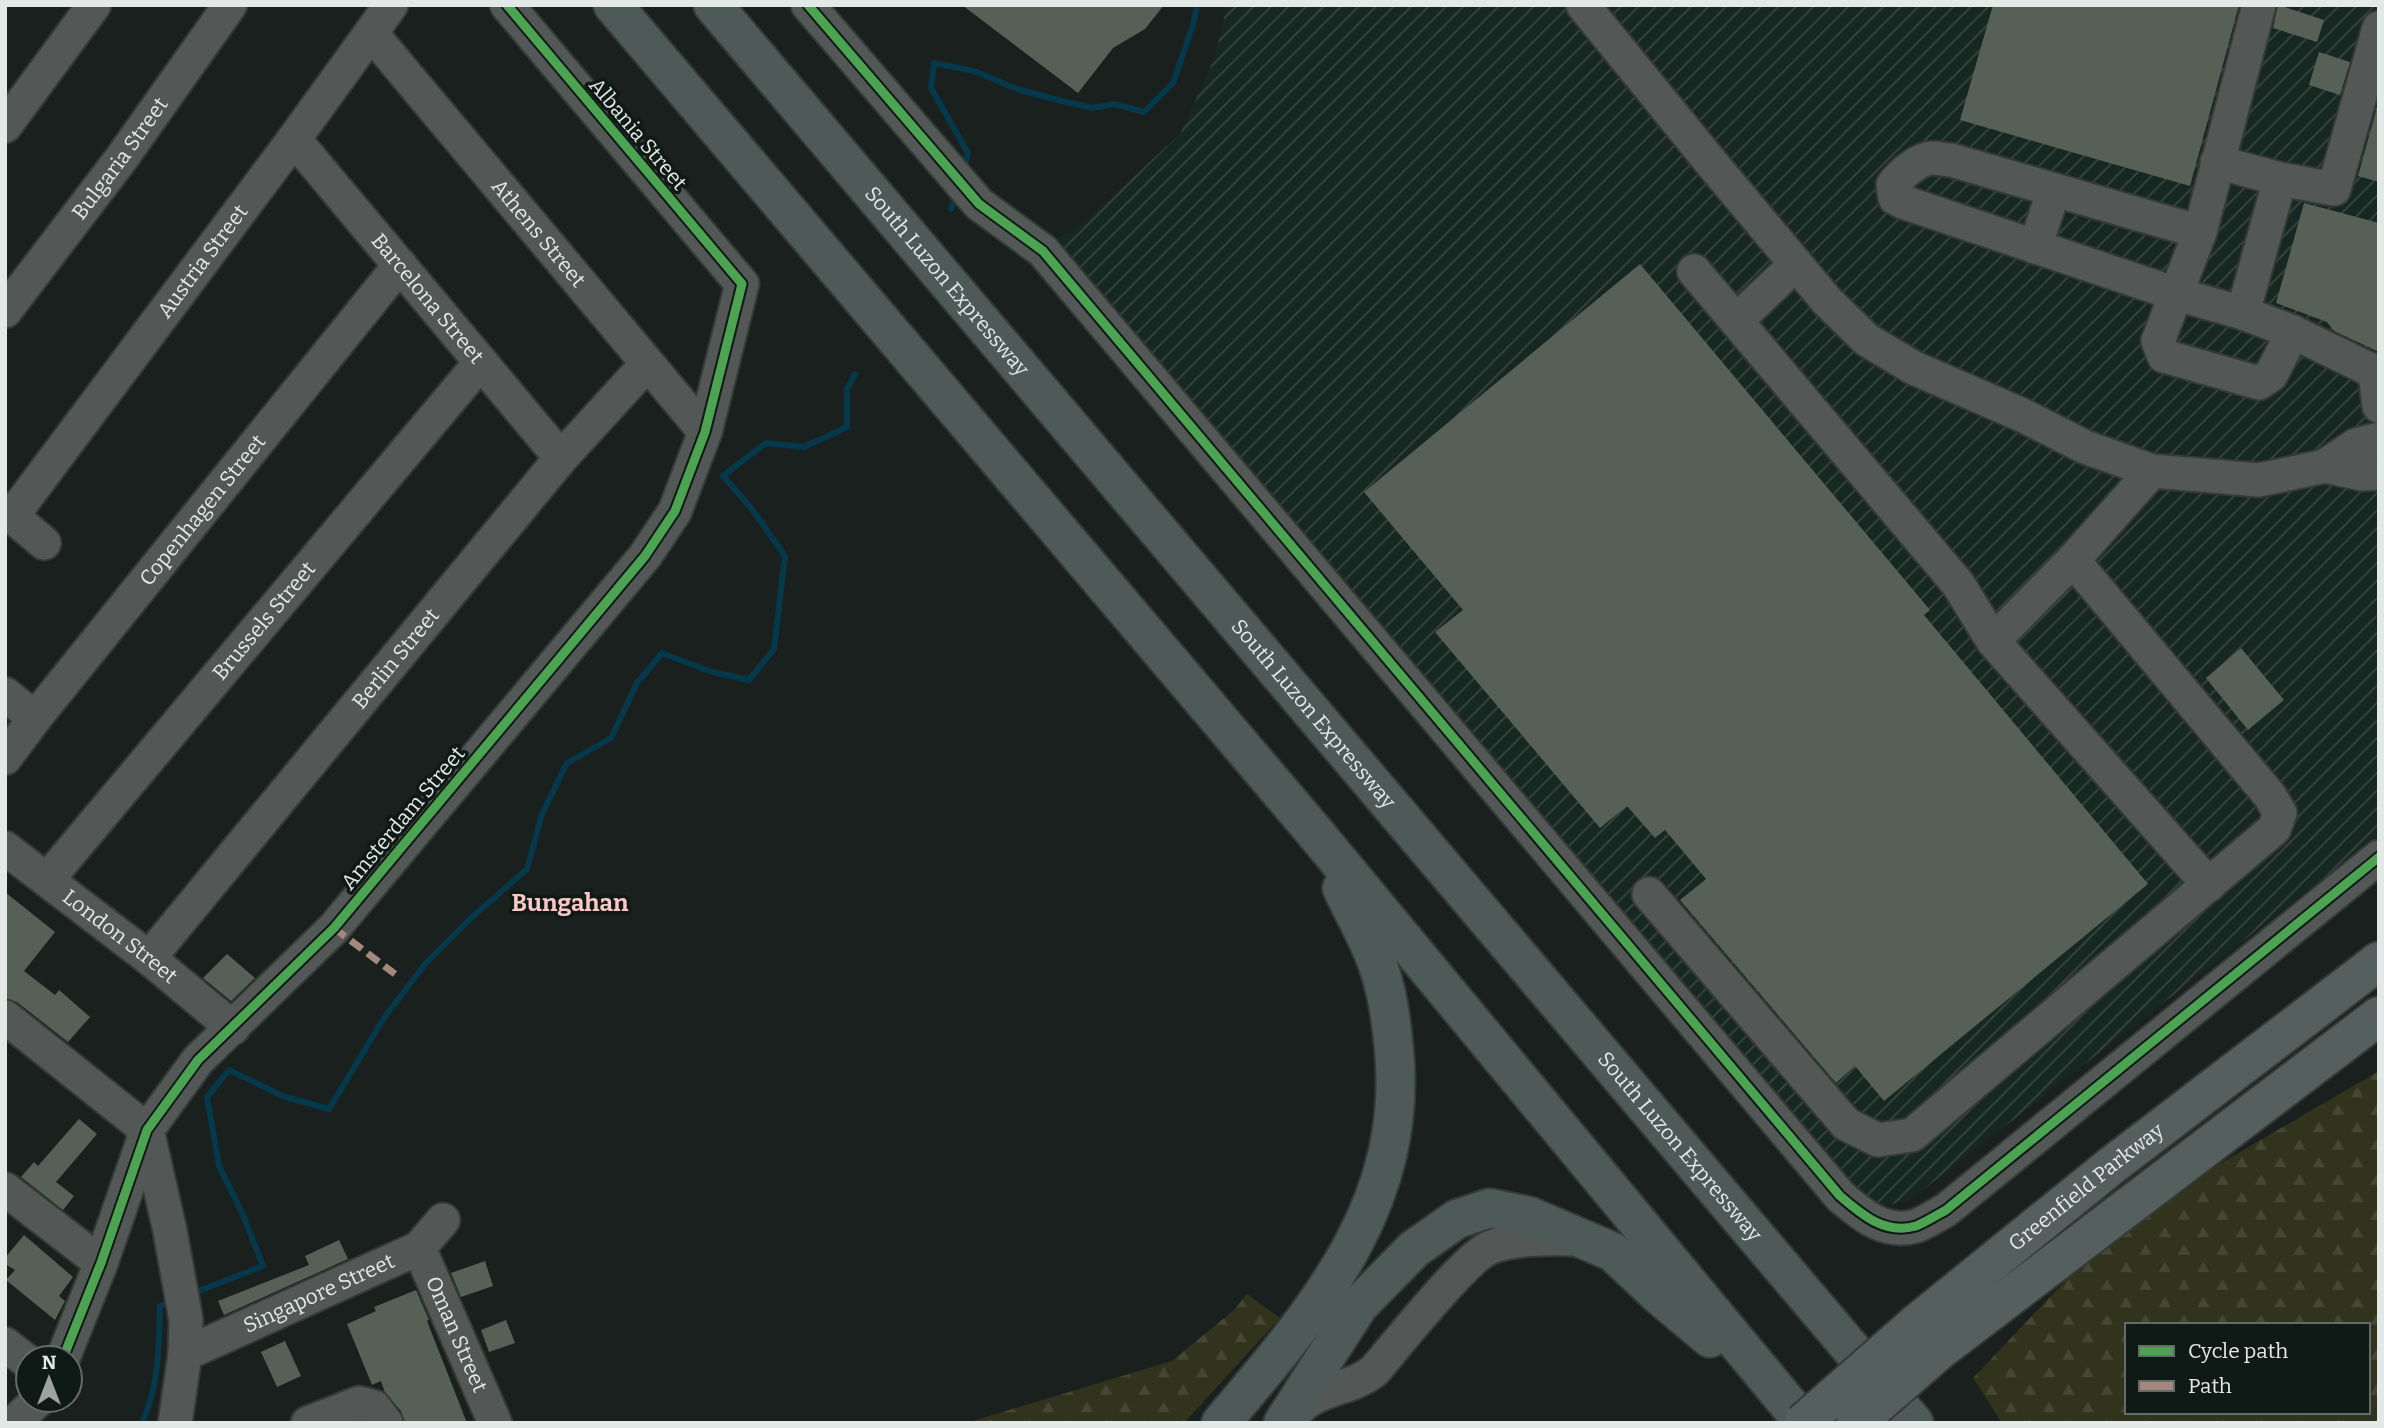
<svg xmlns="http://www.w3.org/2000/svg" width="2384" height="1428" viewBox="0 0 2384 1428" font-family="Bitter,serif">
	<defs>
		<pattern id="industrial-furrows" width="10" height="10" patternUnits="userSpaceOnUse" patternTransform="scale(1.75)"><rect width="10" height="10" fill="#172721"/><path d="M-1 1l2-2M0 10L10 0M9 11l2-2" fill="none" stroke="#384641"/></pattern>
		<pattern id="forest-firs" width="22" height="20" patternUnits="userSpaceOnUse" patternTransform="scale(1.75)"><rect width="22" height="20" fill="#31331c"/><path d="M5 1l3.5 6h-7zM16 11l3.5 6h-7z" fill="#454732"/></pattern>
	</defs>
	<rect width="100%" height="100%" fill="#1a201d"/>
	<path fill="url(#industrial-furrows)" d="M1227 5H2379V835L1910 1200 1884 1206 1866 1203 1057 239 1089 218 1180 134 1215 57Z"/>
	<path fill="url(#forest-firs)" fill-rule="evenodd" d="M2379 1071V1423H2002L1973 1378 2088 1257 2173 1191ZM2127 1325H2368V1412H2127Z
		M1247 1294 1280 1318 1184 1423H966L1172 1361 1234 1310Z"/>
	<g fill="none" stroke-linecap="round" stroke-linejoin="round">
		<path stroke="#05384a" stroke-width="6" d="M964 168 968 153 931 88 934 63 974 71 1017 89 1062 101 1093 108 1114 104 1144 112 1173 83 1193 25 1197 5
			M951 209 957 195
			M191 1294 263 1266 243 1215 219 1166 207 1097 229 1070 285 1097 329 1109 384 1018 425 964 471 918 527 869 542 814 567 763 611 738 637 683 662 653 709 671 749 680 774 649 785 556 752 509 723 476 766 443 804 447 847 427V389L855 374
			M142 1423C159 1387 159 1345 160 1306L171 1302"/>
	</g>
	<path fill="#576057" d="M962 5H1164L1145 29 1113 48 1078 93Z
		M1993 5H2239L2190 186 1960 120Z
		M2278 5 2324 20 2317 42 2273 28Z
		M2319 52 2350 62 2340 95 2309 85Z
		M2379 100V182L2358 176Z
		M2304 203 2379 223V352L2334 331 2327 322 2276 303Z
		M1640 264 1930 610 1924 615 2148 884 1884 1101 1855 1066 1836 1083 1680 900 1706 879 1665 830 1655 838 1627 806 1600 828 1435 632 1463 610 1364 492Z
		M2241 648 2284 700 2248 730 2206 678Z
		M5 892 55 932 24 971 55 995 59 990 90 1017 68 1042 17 1002 5 998Z
		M227 954 255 978 231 1001 203 978Z
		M79 1119 97 1134 56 1182 74 1196 63 1210 21 1177 34 1162 38 1166Z
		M24 1235 73 1277 59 1296 65 1301 55 1320 6 1280 15 1270 5 1264V1258Z
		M339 1240 348 1259 224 1315 218 1301 309 1265 305 1256Z
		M485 1261 493 1286 461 1297 451 1273Z
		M416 1290 429 1320 427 1321 467 1423H405L401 1411 385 1393 381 1381 372 1385 347 1324 376 1311 374 1307Z
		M506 1320 515 1343 489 1352 481 1330Z
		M285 1341 301 1376 277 1387 261 1352Z"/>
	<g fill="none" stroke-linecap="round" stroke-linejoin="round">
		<g stroke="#353a37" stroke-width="37">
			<g id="minor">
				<path d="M808 5 979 204 1043 251 1840 1196C1862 1215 1885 1235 1916 1226 1926 1222 1937 1215 1946 1210L2379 857"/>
				<path d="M1583 5 1709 160 1827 301 1867 340 1914 368 2022 415 2085 447 2152 471 2259 480 2325 466 2362 474 2379 473"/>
				<path d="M2259 5 2200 232 2176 294 2243 313 2293 332 2379 374"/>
				<path id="s1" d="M371 33 705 432"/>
				<path d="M5 126 94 5"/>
				<path id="s2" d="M294 139 561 458"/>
				<path d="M2217 162 2280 179 2334 189 2379 28"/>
				<path d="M2200 232 1951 160C1945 160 1938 158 1933 158 1919 158 1900 175 1893 185L1895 198 1903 202 2176 294 2158 341 2164 356 2259 383 2271 375 2293 332"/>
				<path d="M2035 247 2054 190"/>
				<path d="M1694 271 1958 584 1993 641 2209 885"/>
				<path id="s3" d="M5 311 121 159 230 5"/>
				<path d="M2243 313 2280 179"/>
				<path d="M1736 321 1796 264"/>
				<path d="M2375 373 2379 406"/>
				<path d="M2325 466 2356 445 2379 439"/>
				<path d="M5 510 44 543"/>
				<path id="s4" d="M12 516 294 139 391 5"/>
				<path d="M1993 641 2073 560 2152 471"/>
				<path d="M5 694 35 718"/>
				<path id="s5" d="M5 758 35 718 400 265"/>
				<path id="s6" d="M5 848 149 958 233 1028"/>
				<path id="s7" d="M47 880 481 362"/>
				<path d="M1649 894 1846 1124 1878 1140 1912 1135 2274 829 2280 813 2270 796 2073 560"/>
				<path id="s8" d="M149 958 561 458 647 364"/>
				<path d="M5 1017 147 1130 170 1231 186 1320 185 1354 175 1423"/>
				<path d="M5 1189 101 1263"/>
				<path id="s9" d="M419 1248 495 1423"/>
				<path d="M5 1344 28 1362"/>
				<path id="s10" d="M185 1354 419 1248 443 1220"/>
				<path d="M63 1358 101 1263 147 1130 198 1060 334 928 645 556 675 511 705 432 742 284 507 5"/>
				<path d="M1288 1419C1297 1410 1304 1402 1315 1397 1336 1386 1355 1386 1374 1371 1395 1347 1466 1256 1491 1247 1519 1237 1553 1239 1582 1239"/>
				<path d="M14 1423 38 1400"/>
				<path d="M308 1423 359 1403 374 1407 386 1423"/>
			</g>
		</g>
		<g stroke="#353a37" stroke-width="42">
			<g id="major">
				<path id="s11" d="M1917 1323 2111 1166 2379 961"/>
				<path d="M1941 1349 2379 1016"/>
			</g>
		</g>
		<g stroke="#353a37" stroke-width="42">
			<g id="highway">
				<path d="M613 5 1317 835 1804 1423"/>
				<path id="s12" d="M713 5 1914 1423"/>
				<path d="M1221 1423C1315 1311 1409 1206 1394 1049 1391 1019 1387 988 1376 960 1367 935 1353 912 1342 888"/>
				<path d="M1283 1423 1359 1305 1414 1249 1457 1219 1490 1208 1529 1216 1613 1252 1661 1297 1710 1338"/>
			</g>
		</g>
		<use href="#minor" stroke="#535755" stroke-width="33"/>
		<use href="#major" stroke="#555f5e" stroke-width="38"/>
		<use href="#highway" stroke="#4d5a58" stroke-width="38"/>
		<g stroke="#353a37" stroke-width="42" stroke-linecap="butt">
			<path id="major-bridge" d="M1803 1423 1917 1323
				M1856 1423 1941 1349"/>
		</g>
		<use href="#major-bridge" stroke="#555f5e" stroke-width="38"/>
		<path stroke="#a5887d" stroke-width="7" stroke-dasharray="14 7" stroke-linecap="butt" d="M334 928 395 974"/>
		<g stroke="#0f1915" stroke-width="13">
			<path id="cycleway" d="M808 5 979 204 1043 251 1840 1196C1862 1215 1885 1235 1916 1226 1926 1222 1937 1215 1946 1210L2379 857
				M63 1358 101 1263 147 1130 198 1060 334 928 645 556 675 511 705 432 742 284 507 5"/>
		</g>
		<use href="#cycleway" stroke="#4ca352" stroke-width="9"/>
	</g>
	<g text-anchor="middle" stroke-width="7" stroke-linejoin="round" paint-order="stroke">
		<g font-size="21" fill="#e2e9e6" stroke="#0f1915">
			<text transform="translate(638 134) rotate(50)" y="7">Albania Street</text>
			<text dy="7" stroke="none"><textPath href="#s3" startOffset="191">Bulgaria Street</textPath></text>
			<text dy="7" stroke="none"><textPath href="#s1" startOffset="261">Athens Street</textPath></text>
			<text dy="7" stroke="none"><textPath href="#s4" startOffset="318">Austria Street</textPath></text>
			<text dy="7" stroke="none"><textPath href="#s12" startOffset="362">South Luzon Expressway</textPath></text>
			<text dy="7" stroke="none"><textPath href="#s2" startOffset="208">Barcelona Street</textPath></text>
			<text dy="7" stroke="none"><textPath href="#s5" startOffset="317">Copenhagen Street</textPath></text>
			<text dy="7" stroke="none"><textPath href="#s7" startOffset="338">Brussels Street</textPath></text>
			<text dy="7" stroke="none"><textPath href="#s8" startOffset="388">Berlin Street</textPath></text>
			<text dy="7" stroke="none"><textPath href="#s12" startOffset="929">South Luzon Expressway</textPath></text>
			<text transform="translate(403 818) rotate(-50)" y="7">Amsterdam Street</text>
			<text dy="7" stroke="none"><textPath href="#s6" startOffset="145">London Street</textPath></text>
			<text dy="7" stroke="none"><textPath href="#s12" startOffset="1496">South Luzon Expressway</textPath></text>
			<text dy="7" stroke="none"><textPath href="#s11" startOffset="217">Greenfield Parkway</textPath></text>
			<text dy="7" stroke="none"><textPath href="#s10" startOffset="147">Singapore Street</textPath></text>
			<text dy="7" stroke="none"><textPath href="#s9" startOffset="94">Oman Street</textPath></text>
		</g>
		<g font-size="24" font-weight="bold" fill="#fcc7c7" stroke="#0f1915">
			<text x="570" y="911">Bungahan</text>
		</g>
	</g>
	<rect width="2384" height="1428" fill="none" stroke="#e2e9e6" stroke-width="14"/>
	<rect x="2125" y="1323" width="245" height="91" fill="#0f1915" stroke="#636c69" stroke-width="2"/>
	<rect x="2139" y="1346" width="35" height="10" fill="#4ca352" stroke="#636c69" stroke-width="2"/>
	<text x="2188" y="1358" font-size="21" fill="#e2e9e6">Cycle path</text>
	<rect x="2139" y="1381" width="35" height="10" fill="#a5887d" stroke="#636c69" stroke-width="2"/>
	<text x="2188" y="1393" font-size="21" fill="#e2e9e6">Path</text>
	<g transform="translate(49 1379)"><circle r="33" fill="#0f1915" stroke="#636c69" stroke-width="2"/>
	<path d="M0-5L12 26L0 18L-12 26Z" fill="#9ca3a0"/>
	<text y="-10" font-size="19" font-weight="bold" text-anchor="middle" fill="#e2e9e6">N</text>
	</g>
</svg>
